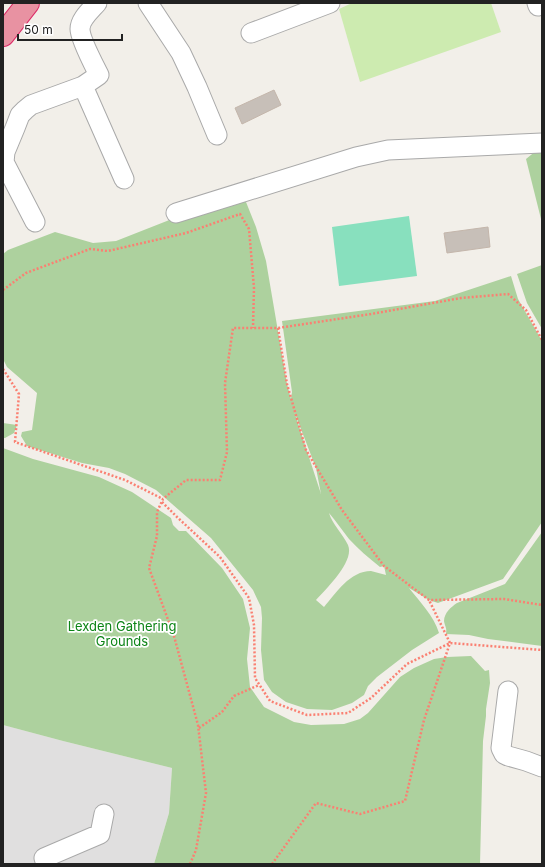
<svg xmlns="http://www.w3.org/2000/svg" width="545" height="867" viewBox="0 0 545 867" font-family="Inter,sans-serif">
	<rect width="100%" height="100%" fill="#f2efe9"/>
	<path fill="#e0dfdf" d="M3 725 63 741 172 768 169 813 154 864H3Z"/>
	<path fill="#cdebb0" d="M352 3H491L501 32 360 82 339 9Z"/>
	<path fill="#add19e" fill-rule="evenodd" d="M542 146V223L526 159Z
		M244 197 256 227 266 261 287 384 291 399 292 392 282 321 435 301 511 276 518 299 542 341V522L503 579 438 603 429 600 409 588C420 602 434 616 439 633L412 650 377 677 368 686 364 695 352 703 332 710 307 709 286 702 272 692 264 680 261 650 262 618 261 607 253 590 211 538 156 490 125 474 109 468 82 463 27 446 21 436 22 432 32 430 37 393 7 367 3 359V254L8 250 55 232 93 243 116 241 177 217ZM294 411 316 468 321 494ZM329 513C336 521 342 530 349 539 358 549 369 558 380 567L384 566 386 575C381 574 376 572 371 571 350 571 336 593 324 607L316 600C326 589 355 561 348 545 343 534 332 524 329 513Z
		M542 265V329L527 303 517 274Z
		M3 423 17 425 14 433 5 438H3Z
		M3 448 33 459 99 477 132 492 171 518 173 525 179 531H186L222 568 243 599 250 628 247 659 250 687 264 707 294 722 311 725 344 724 360 719 368 713 400 677 414 668 434 659 447 657 471 656 485 671 489 670 490 683 486 709V716L483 741 480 864H154L169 813 172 768 63 741 3 725Z
		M542 532V646L488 639 469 635 446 634C447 627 445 627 444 621 444 613 451 607 457 603L505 584Z"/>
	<path fill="#88e0be" d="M409 216 417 276 339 286 332 227Z"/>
	<path fill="#c7bfb8" stroke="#c4b6ab" d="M274 90 281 105 242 124 235 108Z
		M488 227 490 247 447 253 444 233Z"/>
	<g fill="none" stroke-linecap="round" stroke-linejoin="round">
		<g stroke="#a9a9a9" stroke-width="21">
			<path id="minor" d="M148 3 181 53 197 87 217 135
				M537 3 538 6
				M251 33 330 3
				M83 86 124 179
				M176 213 356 157 388 150 542 143
				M35 222 4 162 5 152 15 128 20 115 25 110 31 105 83 86 99 75C94 65 80 39 80 29 80 19 91 10 97 3
				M508 691 501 748 504 754 508 756 526 761 542 767
				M46 864 44 858 100 834 104 814"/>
		</g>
		<g stroke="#dc2a67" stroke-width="24">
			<path id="highway" d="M3 35 28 3"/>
		</g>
		<path stroke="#fa8072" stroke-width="2.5" stroke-dasharray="2 2" stroke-linecap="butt" d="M3 290 26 273 90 249 108 251 186 233 240 214 249 229 254 288 253 328
			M278 328 287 384 306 450 342 510 384 566 429 600 504 599 542 605
			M3 369 19 394 15 442 125 480 163 499
			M162 502 177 517 220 557 249 598 254 625 255 678 270 701 307 715 348 713 371 698 407 664 450 643 542 650
			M199 728 222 712 234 696 259 685
			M190 864 196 850 206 793 198 725 174 636 149 568 157 536V512L163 499 186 480H220L227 452 225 383 233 328H278L371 314 461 298 508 294 526 310 542 340
			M272 864 316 803 360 814 405 801 424 720 450 643 429 600"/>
		<use href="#minor" stroke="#fff" stroke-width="19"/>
		<use href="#highway" stroke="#e892a2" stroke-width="22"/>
	</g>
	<g text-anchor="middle" stroke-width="3.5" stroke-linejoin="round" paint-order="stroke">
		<g font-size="13" fill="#0c8416" stroke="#fff">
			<text x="122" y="631">Lexden Gathering<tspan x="122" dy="15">Grounds</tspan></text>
		</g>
	</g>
	<rect width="545" height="867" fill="none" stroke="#222222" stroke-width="8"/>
	<path d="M18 34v6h104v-6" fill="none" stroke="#222222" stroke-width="2"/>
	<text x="24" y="34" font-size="12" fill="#222222" stroke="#ffffff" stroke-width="3" paint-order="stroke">50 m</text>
</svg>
